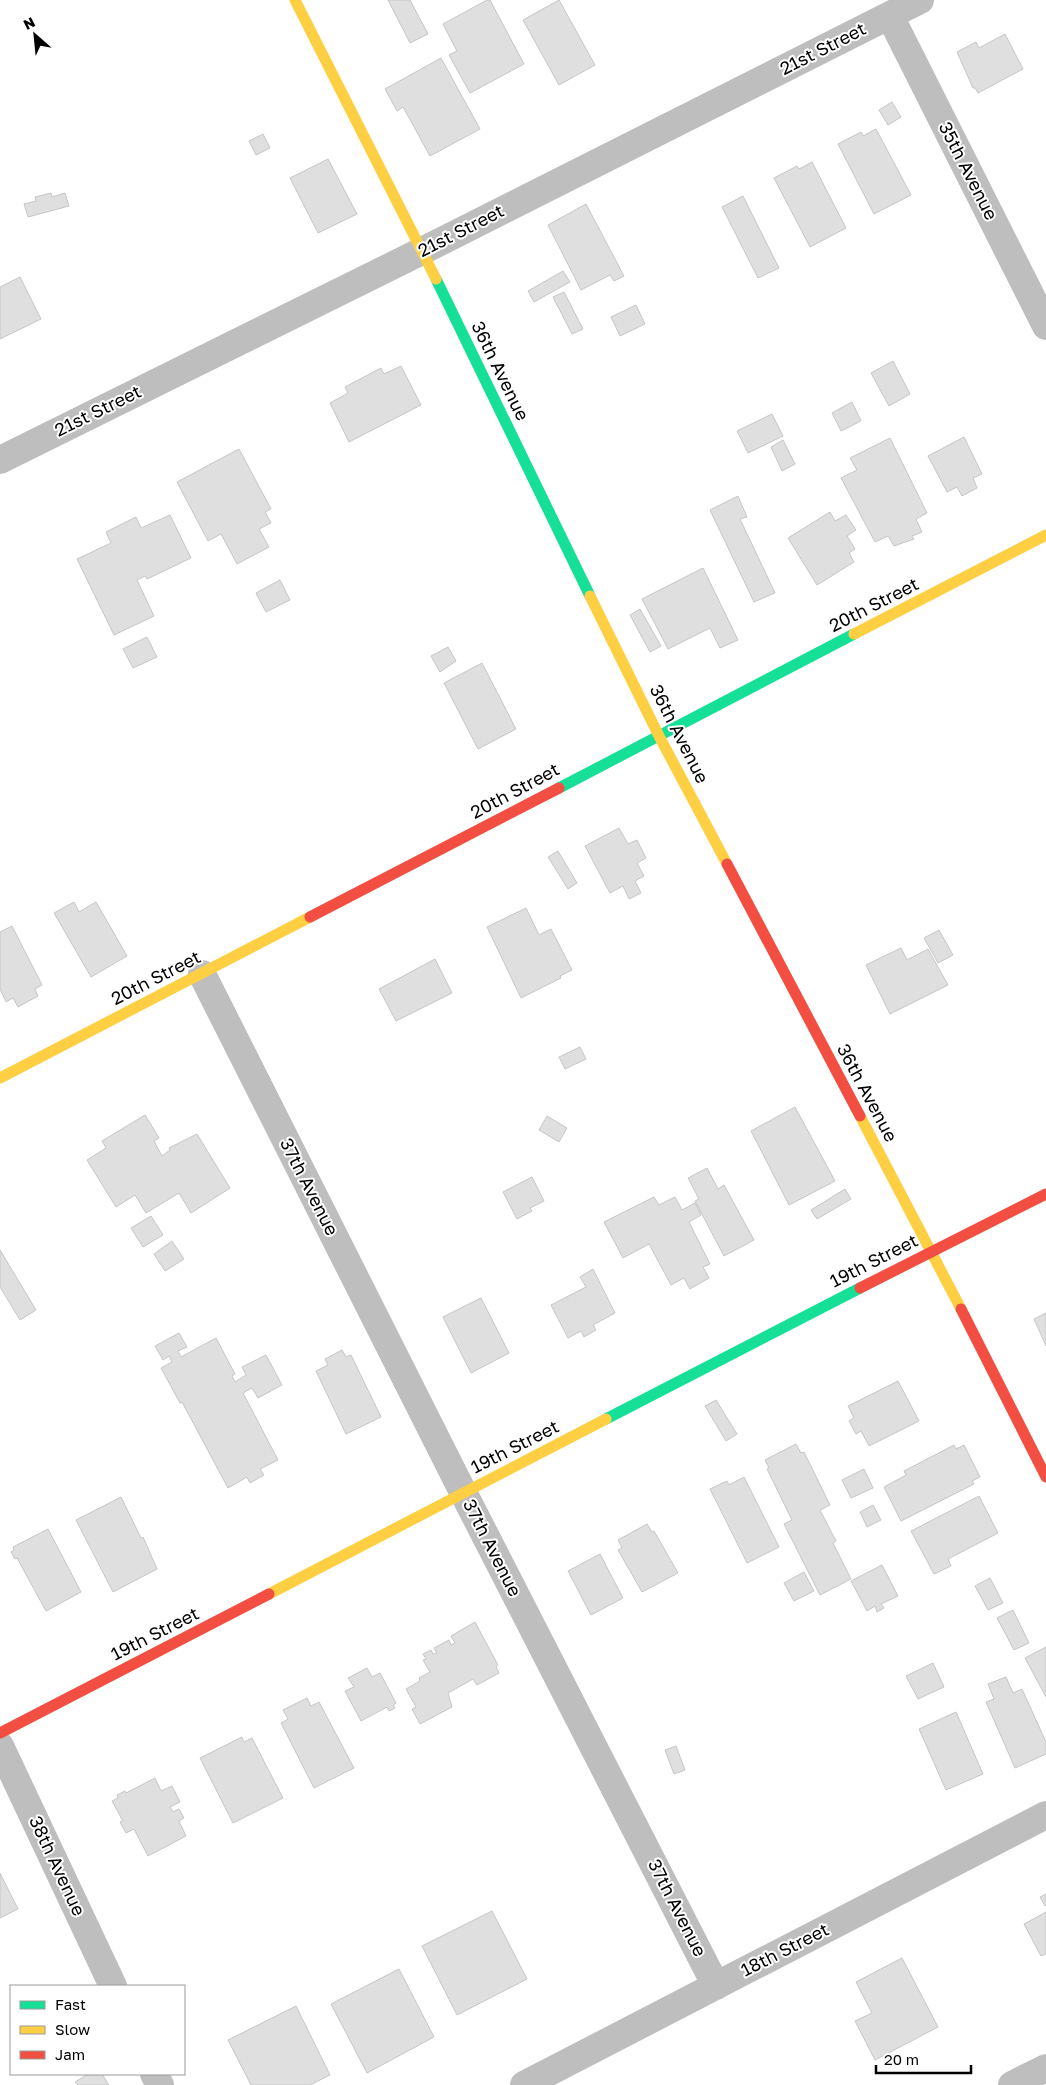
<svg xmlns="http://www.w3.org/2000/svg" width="1046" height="2085" viewBox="0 0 1046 2085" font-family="'Golos Text',sans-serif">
	<rect width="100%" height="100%" fill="#fff"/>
	<path fill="#dfdfdf" stroke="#c6c6c6" d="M388 0H410L428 34 410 43Z
		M487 0H490L524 64 470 93 449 55 457 51 443 24Z
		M559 0 595 65 559 85 523 20Z
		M1005 34 1023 69 978 93 975 88H973L957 52 976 42 979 48Z
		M441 58 480 129 430 156 403 107 397 111 385 89Z
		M892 102 901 117 888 125 879 110Z
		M876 129 911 195 874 214 838 144 861 132 863 136Z
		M263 134 270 148 256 155 249 141Z
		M328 159 357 214 318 233 290 178Z
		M812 162 846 228 810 247 774 178 797 166 799 169Z
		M51 193 52 197 65 193 69 206 28 217 24 204 36 201 35 197Z
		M743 196 779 268 758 278 722 207Z
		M586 204 624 276 614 281 610 275 581 290 548 225Z
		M563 271 570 282 534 302 528 291Z
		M20 277 41 319 0 339V287Z
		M564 292 583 329 572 334 553 297Z
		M636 305 645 324 620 336 611 317Z
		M893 361 910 394 889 406 871 373Z
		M401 366 421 405 349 442 330 403 348 393 345 387 381 368 384 374Z
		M852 402 861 421 841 431 832 413Z
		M772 414 783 436 748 453 737 431Z
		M964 437 982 474 973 478 977 488 962 496 957 487 947 492 928 456Z
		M890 438 927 513 916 519 922 532 912 536 914 539 894 546 888 536 875 542 841 478 857 470 850 458Z
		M783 440 795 464 782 471 771 447Z
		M239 449 271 509 265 512 271 523 259 529 269 547 237 564 221 534 208 541 177 482Z
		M738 496 747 517 740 519 775 593 754 602 710 510Z
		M830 512 835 521 846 515 856 530 847 536 855 549 849 553 854 562 817 585 788 538Z
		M170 515 191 558 147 579 145 576 137 580 154 616 114 635 77 559 111 543 106 532 136 517 141 528Z
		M703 568 738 640 720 648 710 628 668 649 642 599Z
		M280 580 290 600 266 612 256 593Z
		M640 609 661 646 650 652 630 615Z
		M147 637 157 657 133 668 123 649Z
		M448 647 456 661 440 672 431 656Z
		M482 663 516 729 478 749 444 683Z
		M619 828 628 844 637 840 646 858 637 863 644 876 635 881 641 893 629 899 623 886 610 893 585 846Z
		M558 851 577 883 568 889 548 857Z
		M74 902 79 912 96 902 127 956 91 977 54 913Z
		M526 908 539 935 551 929 572 970 560 976 561 978 521 998 487 927Z
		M12 926 42 985 35 989 38 996 18 1007 13 998 6 1002 0 989V932Z
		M939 930 953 955 938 963 924 938Z
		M901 948 907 960 928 949 948 985 890 1014 866 965Z
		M435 959 452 993 396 1021 379 989Z
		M580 1047 586 1059 565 1069 559 1057Z
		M795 1107 835 1181 789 1205 751 1131Z
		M145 1115 159 1138 154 1141 162 1156 170 1150 169 1148 197 1134 230 1188 191 1213 179 1193 146 1213 135 1195 116 1207 87 1160 106 1148 102 1141Z
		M547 1116 567 1128 559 1142 539 1130Z
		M707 1168 718 1189 724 1185 754 1240 724 1256 695 1201 699 1199 688 1178Z
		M532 1177 544 1201 530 1208 532 1211 517 1219 503 1192Z
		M845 1189 851 1199 817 1219 811 1210Z
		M654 1197 659 1205 675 1197 682 1210 695 1203 701 1215 689 1222 710 1264 703 1267 709 1278 690 1289 684 1278 671 1285 649 1244 623 1258 604 1222Z
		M151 1216 163 1235 143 1247 131 1228Z
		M172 1241 184 1259 165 1271 154 1254Z
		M0 1250 36 1310 20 1320 0 1287Z
		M593 1269 615 1313 593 1325 596 1330 584 1337 581 1331 568 1338 551 1305 586 1287 580 1277Z
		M481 1298 509 1353 471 1373 443 1317Z
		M1046 1313V1346L1034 1319Z
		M179 1333 187 1347 178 1351 181 1357 216 1338 235 1374 232 1376 235 1382 246 1375 242 1367 266 1355 282 1385 258 1398 252 1388 243 1393 278 1460 260 1469 264 1475 250 1483 247 1477 228 1488 182 1402 180 1403 161 1368 172 1362 169 1356 163 1360 155 1346Z
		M342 1350 346 1357 351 1355 381 1417 346 1434 316 1371 328 1365 325 1359Z
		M898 1381 919 1421 869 1446 861 1431 856 1434 849 1421 854 1418 848 1406Z
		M716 1400 737 1434 726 1441 705 1406Z
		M796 1444 801 1453 804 1452 830 1505 820 1510 836 1541 833 1543 851 1579 820 1595 784 1524 792 1520 767 1469 769 1468 765 1460Z
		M954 1445 956 1449 964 1445 980 1477 972 1481 974 1484 901 1521 884 1487 906 1475 904 1471Z
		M864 1469 873 1488 851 1498 842 1480Z
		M744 1477 779 1547 747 1563 710 1489 727 1481 729 1485Z
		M979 1496 998 1533 948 1559 951 1566 934 1574 911 1531Z
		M121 1497 141 1538 143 1537 157 1569 113 1592 76 1520Z
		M873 1505 881 1520 867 1527 860 1512Z
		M647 1524 652 1532 654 1531 678 1573 642 1592 618 1550 622 1548 618 1540Z
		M48 1529 81 1592 46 1611 17 1558 15 1559 11 1552 14 1550 13 1547Z
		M600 1554 623 1598 591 1615 568 1571Z
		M882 1565 898 1596 881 1604 884 1608 877 1612 875 1606 867 1611 851 1581Z
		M804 1572 814 1591 794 1601 784 1583Z
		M990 1578 1003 1603 988 1610 975 1586Z
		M1013 1610 1029 1643 1014 1650 997 1618Z
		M475 1622 498 1665 496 1667 499 1673 477 1685 473 1679 448 1693 452 1707 420 1724 412 1709 416 1707 406 1689 420 1681 419 1678 430 1672 423 1660 426 1659 423 1654 431 1650 433 1654 437 1653 434 1648 449 1640 451 1645 455 1643 451 1636Z
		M1046 1647V1697L1025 1658Z
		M933 1663 944 1687 918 1699 906 1676Z
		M367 1668 372 1677 380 1673 396 1703 393 1705 395 1708 389 1711 387 1707 361 1721 345 1691 354 1687 348 1678Z
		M1006 1677 1013 1693 1022 1689 1046 1742V1754L1015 1768 986 1702 994 1699 988 1684Z
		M307 1698 311 1706 319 1702 354 1768 314 1788 281 1723 288 1719 283 1710Z
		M956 1712 983 1774 946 1790 919 1729Z
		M242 1737 244 1742 252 1738 283 1798 233 1823 200 1758Z
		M676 1746 685 1770 674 1774 665 1750Z
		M155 1778 161 1791 172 1786 180 1802 170 1807 173 1812 179 1809 184 1818 179 1821 186 1836 148 1856 134 1829 126 1833 120 1822 123 1821 112 1801 118 1798 117 1795 125 1791 126 1793Z
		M0 1873 18 1909 0 1918Z
		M1046 1894V1905L1045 1906 1040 1897Z
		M492 1911 527 1979 457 2015 422 1946Z
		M1046 1912V1954L1041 1956 1024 1924Z
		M902 1958 938 2027 875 2060 855 2021 872 2013 856 1982Z
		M399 1969 434 2037 367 2073 331 2004Z
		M296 2006 330 2075 310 2085H251L228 2040Z
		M88 2074H102L109 2085H78L75 2082Z"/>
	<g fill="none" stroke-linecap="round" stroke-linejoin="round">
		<path stroke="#bebebe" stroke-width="28" d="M890 16 1046 326
			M0 460 422 251 920 0
			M202 974 464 1494 716 1986
			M0 1746 113 1986
			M154 2074 160 2085
			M524 2085 1046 1815
			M1012 2085 1046 2068"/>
		<path stroke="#16e098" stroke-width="11" d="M436 279 590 596
			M559 788 854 634
			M606 1419 860 1288"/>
		<path stroke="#ffcf43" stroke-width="11" d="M295 0 436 279
			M590 596 659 736 727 864
			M854 634 1046 535
			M0 1078 310 917
			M860 1116 961 1309
			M269 1594 606 1419"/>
		<path stroke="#f24e42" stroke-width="11" d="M727 864 860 1116
			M310 917 559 788
			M860 1288 1046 1194
			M961 1309 1046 1477
			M0 1733 269 1594"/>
	</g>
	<g text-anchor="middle" stroke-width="4" stroke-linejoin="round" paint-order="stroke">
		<g font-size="18" fill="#000" stroke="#fff">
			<text transform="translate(823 49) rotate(-27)" y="6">21st Street</text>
			<text transform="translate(968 171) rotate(63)" y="6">35th Avenue</text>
			<text transform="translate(461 231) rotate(-27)" y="6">21st Street</text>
			<text transform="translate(500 371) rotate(64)" y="6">36th Avenue</text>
			<text transform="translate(98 411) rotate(-26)" y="6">21st Street</text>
			<text transform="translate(874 605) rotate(-27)" y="6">20th Street</text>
			<text transform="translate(679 734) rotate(63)" y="6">36th Avenue</text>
			<text transform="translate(515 791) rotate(-28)" y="6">20th Street</text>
			<text transform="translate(156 978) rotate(-27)" y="6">20th Street</text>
			<text transform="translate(867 1093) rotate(62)" y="6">36th Avenue</text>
			<text transform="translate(309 1187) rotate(63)" y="6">37th Avenue</text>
			<text transform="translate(874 1261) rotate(-27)" y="6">19th Street</text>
			<text transform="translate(515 1447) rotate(-27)" y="6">19th Street</text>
			<text transform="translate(492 1548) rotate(63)" y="6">37th Avenue</text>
			<text transform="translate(155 1634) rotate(-27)" y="6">19th Street</text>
			<text transform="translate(57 1866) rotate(65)" y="6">38th Avenue</text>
			<text transform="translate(677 1908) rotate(63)" y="6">37th Avenue</text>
			<text transform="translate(785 1950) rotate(-27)" y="6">18th Street</text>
		</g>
	</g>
	<rect x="10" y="1985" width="175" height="90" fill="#ffffff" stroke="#999999"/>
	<rect x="20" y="2001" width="25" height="8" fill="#16e098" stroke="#999999"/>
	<text x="55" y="2010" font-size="15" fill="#000000">Fast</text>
	<rect x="20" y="2026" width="25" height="8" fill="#ffcf43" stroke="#999999"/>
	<text x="55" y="2035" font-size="15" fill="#000000">Slow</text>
	<rect x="20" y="2051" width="25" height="8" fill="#f24e42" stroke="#999999"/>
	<text x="55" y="2060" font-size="15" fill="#000000">Jam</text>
	<g transform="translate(35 35) rotate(333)" stroke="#ffffff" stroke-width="4" paint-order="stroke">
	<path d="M0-4L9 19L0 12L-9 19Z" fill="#000000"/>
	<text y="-8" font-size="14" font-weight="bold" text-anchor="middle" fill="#000000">N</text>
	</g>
	<path d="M876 2065v8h95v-8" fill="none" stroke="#000000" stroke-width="2.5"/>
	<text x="884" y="2065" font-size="15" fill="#000000" stroke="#ffffff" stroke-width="4" paint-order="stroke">20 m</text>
</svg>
